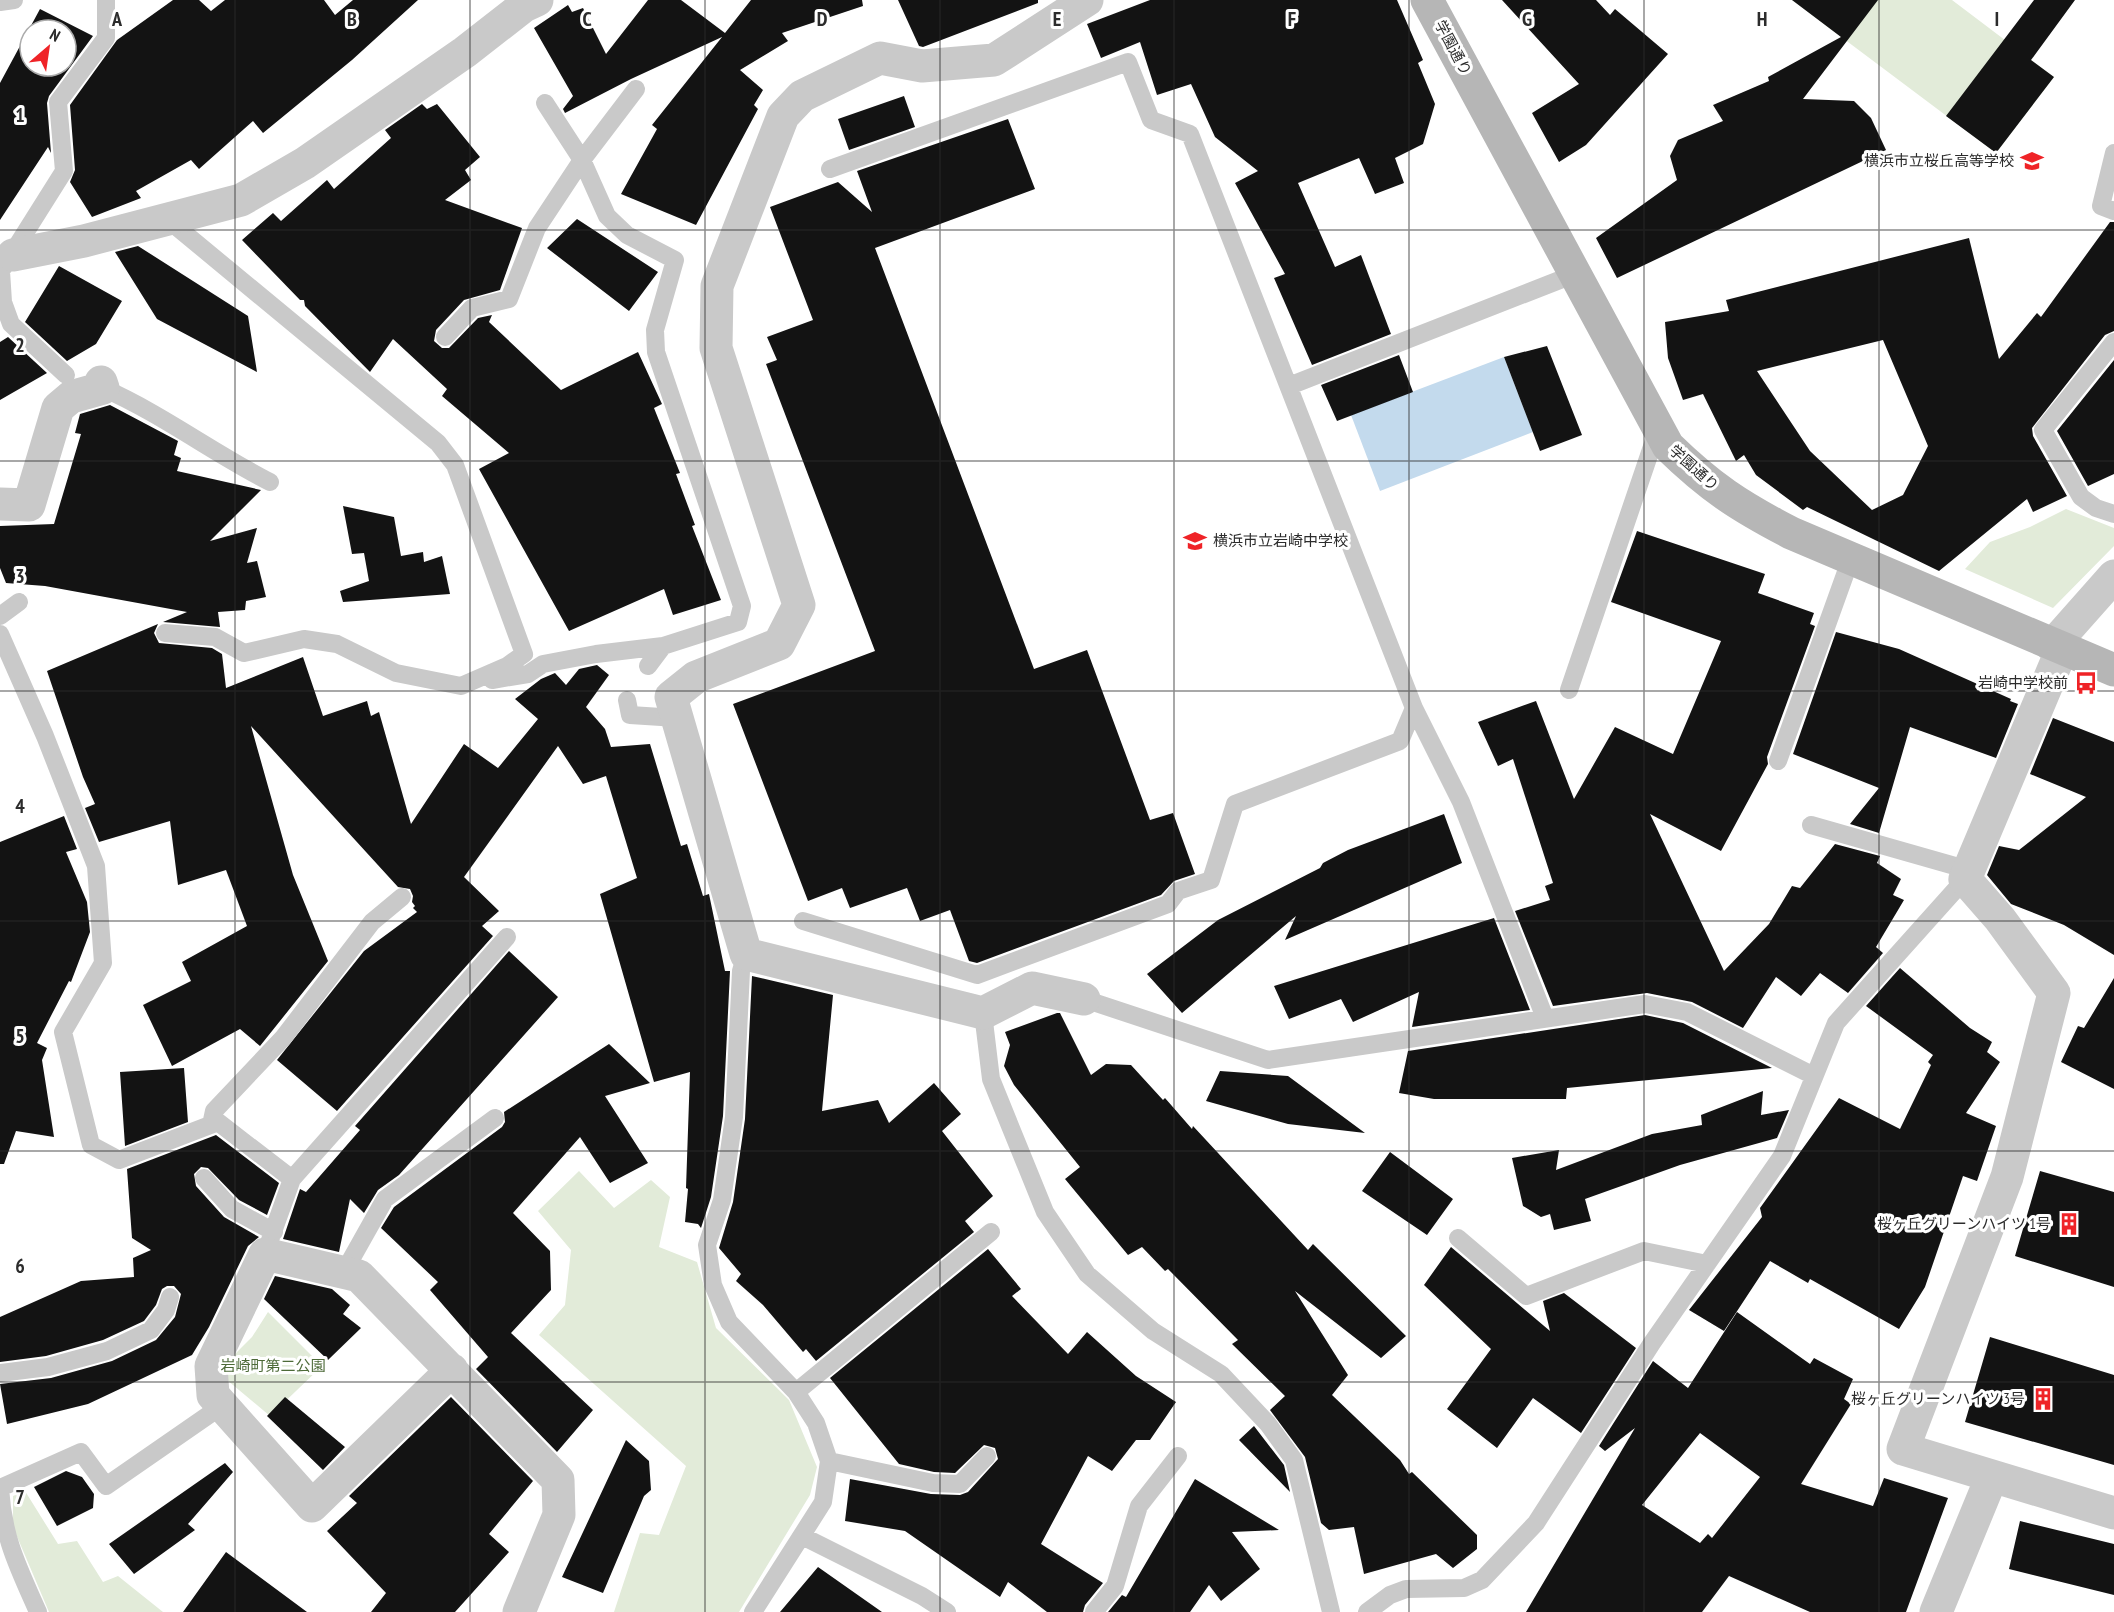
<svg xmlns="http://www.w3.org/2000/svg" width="2114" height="1612" viewBox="0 0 2114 1612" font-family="'PT Sans Narrow','Noto Sans JP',sans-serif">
	<rect width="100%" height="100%" fill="#fff"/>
	<path fill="#e2ebd9" d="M1792 0H1952L2054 77 1996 153Z
		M2066 509 2114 528V546L2053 608 1965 569 1990 542 2030 527Z
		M579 1171 614 1208 651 1180 670 1197 659 1247 697 1262 716 1328 789 1400 817 1467 810 1495 739 1612H614L640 1533 659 1535 686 1466 539 1335 565 1305 571 1250 538 1211Z
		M268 1312 322 1366 270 1416 227 1380 230 1359 252 1337Z
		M25 1491 58 1544 77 1541 103 1582 118 1576 163 1612H49L13 1527V1496Z"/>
	<path fill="#c3daed" d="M1504 357 1533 432 1380 491 1351 415Z"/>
	<path fill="#131313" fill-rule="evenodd" d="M173 0H199L211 11 225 0H324L335 15 353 0H418L352 60 263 133 253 121 199 169 191 160 136 191 141 198 92 217 70 182 75 170 70 105 117 40Z
		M648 0H681L725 33 751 0H862L863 6 782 33 788 41 740 70 763 90 754 105 758 109 696 225 621 194 657 129 652 125 722 37 631 79 565 113 563 109 573 96 534 28 568 5 572 12 583 8 606 54Z
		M898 0H1038V3L923 47 919 46Z
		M1150 0H1397L1423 60 1418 63 1435 104 1423 144 1395 158 1404 183 1375 194 1359 158 1298 183 1335 267 1361 255 1391 334 1312 365 1274 278 1285 274 1235 183 1258 171 1215 137 1191 84 1157 95 1140 42 1101 58 1087 24Z
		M1502 0H1596L1610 15 1615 9 1668 54 1586 145 1559 162 1532 113 1579 84Z
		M1792 0H1878L1803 99 1854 101 1871 118 1886 150 1617 278 1596 238 1677 180 1670 156 1678 140 1723 121 1713 105 1769 81 1768 77 1841 37Z
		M2034 0H2075L2031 60 2054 77 1996 153 1946 116Z
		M40 9 93 36 49 96 47 103 51 153 48 147 0 220V83ZM30 30H66V66H30Z
		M904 96 915 127 849 150 838 119Z
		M422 104 427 109 437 104 480 157 465 170 471 180 445 200 522 228 500 290 464 300 436 330 434 341 442 348H449L478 318 492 315 489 322 561 390 638 352 662 404 654 408 680 473 676 474 695 525 692 526 721 600 673 615 664 589 569 631 479 469 509 453 442 396 447 389 393 339 370 372 305 306 304 300H300L242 240 273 213 281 221 327 180 334 189 391 138 385 130Z
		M1008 119 1035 189 875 248 1034 669 1087 650 1150 820 1173 813 1195 874 1174 881 1161 895 977 963 969 961 950 910 920 921 907 888 850 908 842 888 808 901 733 704 875 651 766 364 777 360 767 337 813 320 770 207 838 182 872 212 857 171Z
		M577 219 658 272 629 311 547 248Z
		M2110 222H2114V331L2105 335 2032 428 2033 436 2067 496 2033 512 2027 499 1939 571 1807 507 1803 510 1756 475 1744 455 1736 461 1703 394 1683 400 1668 358 1665 322 1729 311 1726 300 1969 238 1999 359 2037 313 2041 317ZM1883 340 1928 446 1903 495 1872 510 1810 451 1757 371Z
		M138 246 248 316 257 372 157 319 115 252Z
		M59 266 122 301 96 344 67 361 25 322Z
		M8 337 47 373 0 400V342Z
		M1547 346 1582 435 1540 451 1504 357Z
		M1399 355 1413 392 1337 421 1321 385Z
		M2114 360V474L2088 486 2057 431Z
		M110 405 178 441 174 455 181 458 177 471 261 490 210 541 257 528 247 563 257 561 266 597 246 601 245 610 218 612 220 627 163 622 187 612 45 586 6 583 0 568V526L54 524 81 434 75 433 80 414Z
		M343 506 394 517 401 556 423 552 424 562 442 556 450 594 343 602 340 591 369 581 364 553 352 554Z
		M1637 531 1765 574 1758 593 1814 613 1810 624 1815 626 1767 757 1768 764 1721 851 1650 814 1724 971 1769 924 1792 886 1800 888 1835 844 1880 856 1877 863 1901 879 1893 895 1904 900 1876 947 1883 953 1848 993 1820 973 1801 996 1776 977 1743 1028 1692 1002 1647 993 1553 1006 1515 911 1550 900 1545 886 1553 883 1513 759 1498 766 1478 722 1536 701 1574 799 1615 727 1673 754 1721 641 1611 602Z
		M158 624 154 633 159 643 212 648 222 654 226 688 303 657 323 716 367 701 371 716 379 712 411 824 464 744 498 768 538 719 515 699 541 679 555 673 566 685 579 669 597 665 609 675 586 707 605 729 611 747 650 744 681 846 687 844 703 896 709 894 725 971H730L723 1116 711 1197 701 1228 698 1224 685 1222 688 1189 686 1188 690 1072 654 1082 600 894 637 878 606 776 583 784 558 746 464 877 499 911 482 926 493 936 337 1111 277 1060 364 951 417 912 413 908 415 906 412 902 413 896 410 889 398 887 251 726 293 875 328 961 260 1046 240 1029 172 1066 143 1005 191 981 182 962 247 926 226 870 178 885 170 821 99 842 85 808 95 804 83 777 47 671Z
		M1836 632 1899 649 2011 699 2010 701 2018 704 1996 758 1910 727 1879 833 1850 824 1879 788 1793 754Z
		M2053 718 2114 742V955L2064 925 2011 904 1987 875 1999 846 2019 850 2086 797 2030 774Z
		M1444 814 1462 863 1285 940 1296 916 1182 1013 1147 974 1218 920 1320 868 1323 863 1348 850Z
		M64 816 77 849 66 852 87 902 90 932 71 982 69 981 37 1043 47 1048 42 1060 54 1137 16 1131 4 1164H0V842Z
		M1494 918 1530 1010 1412 1027 1419 992 1353 1022 1341 999 1289 1019 1274 986Z
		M509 951 558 997 399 1175 378 1190 364 1213 350 1199 339 1252 283 1239 300 1189 306 1192 360 1130 355 1126Z
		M1900 968 1970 1028 1992 1042 1987 1052 2000 1062 1966 1113 1996 1126 1977 1181 1963 1176 1925 1287 1899 1329 1810 1279 1808 1283 1770 1261 1724 1331 1689 1310 1762 1217 1760 1208 1839 1098 1900 1129 1931 1065 1928 1062 1933 1055 1866 1006Z
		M752 976 833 995 822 1111 878 1100 889 1123 934 1083 961 1114 942 1131 993 1196 965 1221 974 1232 816 1361 806 1349 803 1352 763 1305 736 1281 741 1274 719 1248 733 1202 745 1119Z
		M2114 978V1089L2061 1062 2078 1026 2084 1028Z
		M1057 1013H1060L1091 1075 1106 1064 1131 1065 1163 1100 1165 1098 1192 1129 1193 1126 1308 1250 1313 1244 1406 1336 1381 1358 1295 1291 1348 1375 1332 1395 1400 1460 1409 1474 1412 1472 1477 1535V1549L1453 1568 1436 1554 1364 1574 1354 1527 1329 1530 1321 1523 1305 1457 1270 1410 1285 1396 1232 1344 1238 1340 1168 1269 1165 1271 1142 1247 1128 1255 1065 1179 1080 1167 1014 1085 1004 1066 1010 1045 1005 1032Z
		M1645 1015 1683 1023 1772 1068 1567 1088 1566 1099H1434L1399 1093 1408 1051Z
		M609 1044 650 1083 605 1096 648 1163 610 1183 580 1137 513 1213 550 1251 551 1290 511 1333 593 1410 557 1452 476 1369 488 1357 430 1290 438 1282 381 1228 394 1207 502 1127 505 1122 504 1112Z
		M184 1068 188 1122 125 1146 120 1072Z
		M1220 1071 1288 1076 1365 1133 1288 1124 1206 1101Z
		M1763 1091 1761 1115 1789 1110 1777 1138 1680 1165 1585 1199 1591 1221 1554 1230 1550 1214 1541 1217 1523 1206 1512 1158 1559 1150 1556 1170 1652 1134 1702 1125 1701 1115Z
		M216 1135 279 1183 267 1215 239 1200 208 1168 201 1167 194 1174 196 1186 224 1217 259 1237 248 1246 209 1327 192 1355 88 1404 7 1424 0 1384 51 1378 112 1361 156 1340 175 1317 181 1294 174 1286H167L162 1289 156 1305 144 1321 103 1340 46 1356 0 1362V1317L81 1281 134 1277 133 1258 151 1250 132 1238 127 1169Z
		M1390 1152 1453 1199 1427 1235 1362 1191Z
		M2040 1171 2114 1192V1287L2015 1256Z
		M1451 1247 1550 1331 1543 1301 1564 1293 1636 1348 1581 1433 1533 1398 1497 1448 1447 1409 1491 1349 1424 1285Z
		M988 1249 1021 1289 1012 1296 1068 1354 1087 1332 1136 1376 1176 1402 1150 1440H1136L1112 1471 1088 1456 1041 1544 1103 1583 1085 1605 1083 1612H1047L1008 1582 1000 1597 905 1531 845 1521 850 1479 931 1494 960 1495 968 1492 998 1459 995 1448 984 1445 955 1473 934 1472 899 1464 830 1378Z
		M275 1276 332 1289 350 1305 343 1314 361 1328 328 1360 264 1299Z
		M1737 1312 1810 1364 1814 1358 1853 1379 1844 1399 1851 1404 1801 1484 1873 1506 1884 1478 1948 1498 1906 1612H1810L1729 1576 1702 1612H1526L1635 1428 1605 1451 1599 1446 1653 1361 1688 1388ZM1700 1433 1760 1477 1712 1538 1708 1534 1700 1543 1642 1505Z
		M1990 1337 2114 1375V1465L1965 1422Z
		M285 1397 345 1447 323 1470 267 1416Z
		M451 1397 533 1481 489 1534 509 1552 455 1612H371L386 1593 327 1531 357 1503 349 1496Z
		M1254 1426 1284 1465 1290 1492 1239 1440Z
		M626 1440 649 1461 651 1490 644 1496 603 1593 562 1577Z
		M225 1463 233 1472 188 1524 195 1530 134 1574 109 1544Z
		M66 1471 82 1477 94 1494 93 1508 57 1526 34 1487Z
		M1195 1479 1279 1530 1232 1532 1260 1569 1221 1601 1209 1585 1190 1612H1108L1122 1595 1126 1597Z
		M2020 1521 2114 1544V1595L2009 1569Z
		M226 1552 307 1612H183Z
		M818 1567 882 1612H780Z"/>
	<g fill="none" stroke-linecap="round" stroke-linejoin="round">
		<path stroke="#c9c9c9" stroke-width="18" d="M0 2 14 0
			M2114 153 2101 206 2114 211
			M445 337 472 308 509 299 537 228 582 160 636 89
			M2114 342 2043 430 2081 497 2096 508 2114 514
			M66 375 11 324 3 302 1 271 64 171 58 102 106 38V0
			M1289 386 1575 274
			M103 388C162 414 213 453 270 482
			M0 616 19 602
			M165 633 215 637 244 653 304 639 337 644 396 673 461 686 507 666 524 654 455 465 438 443 166 218
			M0 634 45 736 96 866 103 963 63 1032 91 1145 119 1160 218 1122 292 1179
			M648 666 663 646
			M492 680 528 674 543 664 596 654 663 646 738 622 742 606 656 352 655 330 675 260 627 235 607 216 582 160 545 103
			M1569 690 1658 429
			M627 700 630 715 677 718
			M1414 708 1461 802 1545 1018
			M1778 761 1851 558
			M1811 825 1969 870
			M803 921 977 975 1168 904 1178 891 1211 880 1235 804 1400 741 1414 708 1190 134 1151 120 1128 62 830 169
			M746 954 741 971 734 1117 722 1200 707 1245 713 1285 729 1322 796 1392 816 1423 829 1461 823 1502 753 1612
			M1084 999 1268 1060 1645 1004 1687 1012 1814 1076
			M983 1013 991 1079 1045 1212 1087 1274 1153 1331 1221 1374 1268 1424 1294 1460 1331 1612
			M211 1125 214 1111 283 1038 372 922 402 897
			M204 1178 232 1209 274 1232
			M1458 1238 1526 1296 1644 1251 1707 1264
			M265 1254 292 1179 507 937
			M344 1272 385 1199 495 1118
			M0 1373 48 1367 107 1351 151 1330 166 1310 170 1297
			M796 1392 991 1232
			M829 1461 933 1483 960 1484 987 1456
			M802 1536 922 1596 947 1612
			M38 1612C18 1567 3 1538 0 1488L81 1452 106 1486 223 1405
			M1094 1612 1115 1586 1139 1506 1178 1456
			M1367 1612 1390 1595 1406 1589 1464 1588 1482 1580 1536 1523 1652 1343 1782 1156 1836 1023 1965 879"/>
		<path stroke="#c9c9c9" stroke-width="33" d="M13 255 84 241 241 200 305 163 465 52 524 6 537 0
			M0 504 29 505 58 408 71 397 103 388 101 382
			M2052 646 2114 576
			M2062 649 1965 879 2000 919 2054 993 2007 1177 1903 1449 2114 1513
			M1084 999 1032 988 983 1013 746 954 671 697 696 677 779 644 799 605 716 348 717 286 783 116 802 96 880 58 922 66 994 60 1087 0
			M452 1370 312 1506 213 1395 211 1366 265 1254 359 1276 558 1480 559 1515 519 1612
			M1936 1612 1992 1476"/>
		<path stroke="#b6b6b6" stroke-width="33" d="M1427 0 1668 446C1710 487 1739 506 1791 533L2114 670"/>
	</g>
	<path fill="none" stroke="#2c2c2c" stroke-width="1.5" stroke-opacity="0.55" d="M235 0V1612M470 0V1612M705 0V1612M940 0V1612M1174 0V1612M1409 0V1612M1644 0V1612M1879 0V1612M0 230H2114M0 461H2114M0 691H2114M0 921H2114M0 1151H2114M0 1382H2114"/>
	<defs>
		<g id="school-bare" transform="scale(1.8)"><path d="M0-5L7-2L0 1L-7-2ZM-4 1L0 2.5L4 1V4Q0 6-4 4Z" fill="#ef2327" stroke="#fff" stroke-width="2.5" paint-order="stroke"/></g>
		<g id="bus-bare" transform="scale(1.8)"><path d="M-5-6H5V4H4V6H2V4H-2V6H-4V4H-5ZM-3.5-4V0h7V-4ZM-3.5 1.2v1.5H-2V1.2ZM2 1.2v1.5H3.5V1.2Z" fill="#ef2327" stroke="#fff" stroke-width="2.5" paint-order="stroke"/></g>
		<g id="building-bare" transform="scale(1.8)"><path d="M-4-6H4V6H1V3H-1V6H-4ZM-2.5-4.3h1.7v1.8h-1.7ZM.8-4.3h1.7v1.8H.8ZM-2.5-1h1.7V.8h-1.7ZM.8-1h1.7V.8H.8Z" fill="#ef2327" stroke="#fff" stroke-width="2.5" paint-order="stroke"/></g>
	</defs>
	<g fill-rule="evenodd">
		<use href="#school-bare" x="2032" y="161"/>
		<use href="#school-bare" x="1195" y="541"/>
		<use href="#bus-bare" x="2086" y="683"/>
		<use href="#building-bare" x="2069" y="1224"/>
		<use href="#building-bare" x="2043" y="1399"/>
	</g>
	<g text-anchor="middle" stroke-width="6" stroke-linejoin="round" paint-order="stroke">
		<g font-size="15" fill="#2c2c2c" stroke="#fff">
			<text transform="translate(1453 48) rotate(62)" y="5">学園通り</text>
			<text transform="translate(1694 468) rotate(42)" y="5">学園通り</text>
		</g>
		<g font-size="15" fill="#2c2c2c" stroke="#fff" text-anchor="end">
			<text x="2014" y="166">横浜市立桜丘高等学校</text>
			<text x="1213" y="546" text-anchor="start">横浜市立岩崎中学校</text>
			<text x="2068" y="688">岩崎中学校前</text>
			<text x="2051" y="1229">桜ヶ丘グリーンハイツ 1号</text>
			<text x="2025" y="1404">桜ヶ丘グリーンハイツ 3号</text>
		</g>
		<g font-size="15" fill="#4d6a38" stroke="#fff">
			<text x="273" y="1371">岩崎町第二公園</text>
		</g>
	</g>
	<g font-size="20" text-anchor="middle" font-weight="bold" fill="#2c2c2c" stroke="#fff" stroke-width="6" stroke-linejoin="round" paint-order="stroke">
		<text x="117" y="26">A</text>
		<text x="352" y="26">B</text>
		<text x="587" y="26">C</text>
		<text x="822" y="26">D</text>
		<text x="1057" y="26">E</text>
		<text x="1292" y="26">F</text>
		<text x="1527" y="26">G</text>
		<text x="1762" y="26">H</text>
		<text x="1997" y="26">I</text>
		<text x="20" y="122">1</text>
		<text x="20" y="352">2</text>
		<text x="20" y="583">3</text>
		<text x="20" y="813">4</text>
		<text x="20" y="1043">5</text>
		<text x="20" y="1273">6</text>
		<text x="20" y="1504">7</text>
	</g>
	<g transform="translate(48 48) rotate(29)"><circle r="28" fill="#ffffff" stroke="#ababab" stroke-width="1.5"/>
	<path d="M0-4.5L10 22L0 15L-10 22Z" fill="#ef2327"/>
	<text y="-9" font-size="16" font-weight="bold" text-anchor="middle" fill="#2c2c2c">N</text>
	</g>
</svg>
